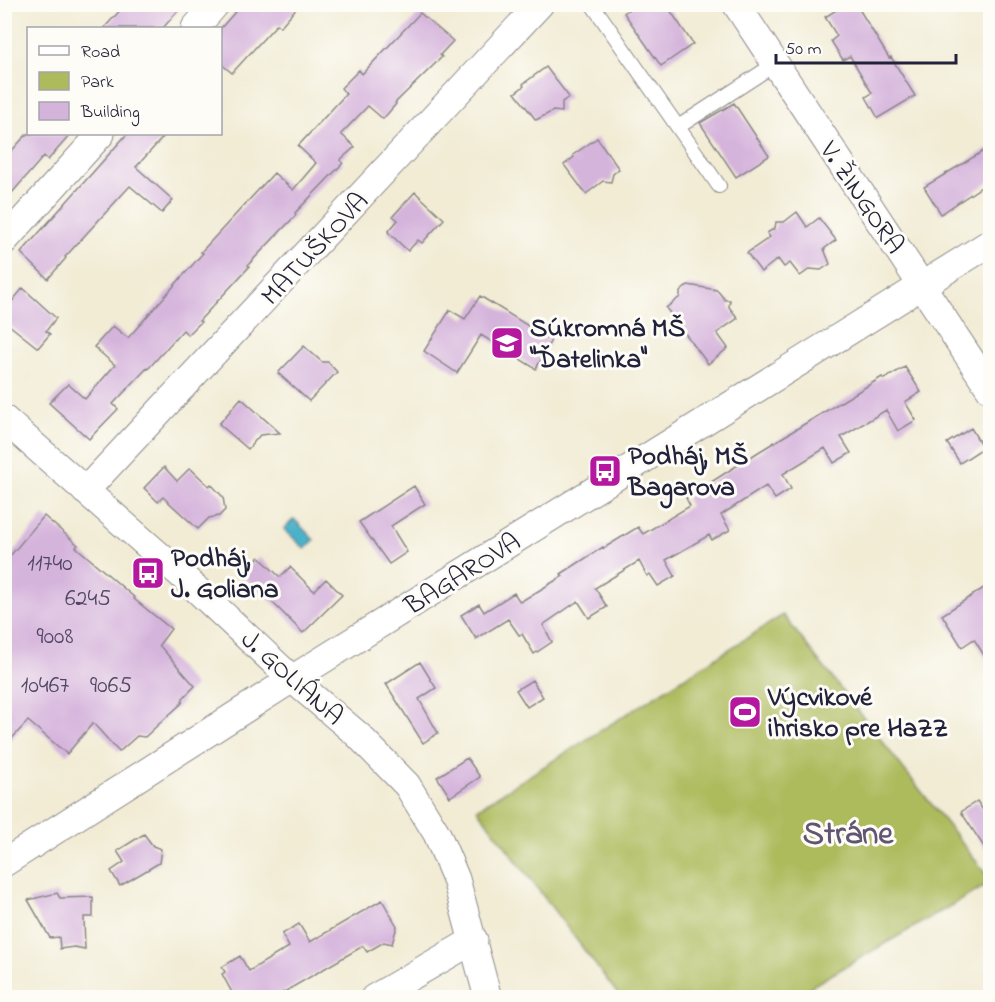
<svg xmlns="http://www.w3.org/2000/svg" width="995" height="1002" viewBox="0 0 995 1002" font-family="'Indie Flower',sans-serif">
	<rect width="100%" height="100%" fill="#fdfcf7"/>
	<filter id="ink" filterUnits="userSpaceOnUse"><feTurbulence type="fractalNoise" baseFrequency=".0167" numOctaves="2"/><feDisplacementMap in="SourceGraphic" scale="12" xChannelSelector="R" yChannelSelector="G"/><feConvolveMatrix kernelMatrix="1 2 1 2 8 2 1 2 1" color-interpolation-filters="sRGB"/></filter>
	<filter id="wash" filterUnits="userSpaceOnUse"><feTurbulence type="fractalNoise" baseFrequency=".008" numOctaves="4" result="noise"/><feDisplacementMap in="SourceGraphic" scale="24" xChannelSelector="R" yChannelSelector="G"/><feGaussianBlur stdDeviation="1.35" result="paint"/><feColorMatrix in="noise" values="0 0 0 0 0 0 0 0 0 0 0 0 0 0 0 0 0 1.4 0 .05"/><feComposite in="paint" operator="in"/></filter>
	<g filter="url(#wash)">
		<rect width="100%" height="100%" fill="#f2ecd5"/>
		<path fill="#aebb5d" stroke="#686e4c" stroke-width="1.5" d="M783 615 990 879V883L793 997H620L477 809Z"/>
		<path fill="#4ab2c9" stroke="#366a82" stroke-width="1.5" d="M294 519 314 540 305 549 284 529Z"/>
		<g id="blocks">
			<path fill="#d5b4dc" d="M126 4H184L163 28H104Z
				M242 4H300L280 27 277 24 232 73 220 63V29Z
				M636 4H666L693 44 661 66 624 13Z
				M846 4H856L889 58 891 57 915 96 878 118 866 97 872 93 850 56 843 60 831 41 837 36 825 17Z
				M420 13 453 41 440 55 442 57 395 103 396 104 383 119 368 106 341 134 355 147 340 160 343 163 295 213 296 215 248 265 249 267 199 321 201 322 188 335 183 330 148 369 147 368 113 404 118 409 89 439 49 403 68 384 85 399 115 365 94 347 113 326 128 338 203 253 201 252 274 173 293 190 316 163 298 146 346 94 341 88 359 70 362 74Z
				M546 67 569 97 562 102V112L553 111 536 120 515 93 524 86 523 84Z
				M734 103 769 156 736 177 700 123Z
				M27 134H71L48 160 44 156 4 202V159Z
				M127 134H166L136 167 173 200 162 213 130 186 65 257 66 258 48 279 21 253Z
				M597 138 619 169 613 174 611 182 603 181 586 194 564 165 574 157 573 155Z
				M990 147V181L941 214 924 187Z
				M415 192 444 219 422 243 418 240 408 251 388 232 398 220 393 216Z
				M797 212 807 227 819 218 836 240 824 249 830 264 821 270 810 269 800 276 790 263 784 267 778 259 761 272 747 253 770 237 767 233 775 228 776 222H784Z
				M688 285 717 290 725 300H730L729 307 738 318 717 333 728 348 708 364 666 308 680 297V292Z
				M23 288 56 318 46 331 50 334 38 348 4 321V311Z
				M480 296 551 340 536 369 481 335 457 373 424 351 450 310 465 319Z
				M304 346 322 362H328L337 372 309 401 278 373Z
				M905 367 921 392 905 402 916 420 898 431 886 410 841 437 851 453 834 463 825 448 783 474 791 489 775 499 766 486 721 515 730 530 712 540 709 535 666 560 675 576 658 586 650 574 647 576 639 561 595 588 607 607 589 618 578 601 543 625 552 642 534 654 522 634 519 635 508 619 476 639 461 615 479 604 484 612 514 593 520 602 563 576 561 574 603 547 604 548 638 527 643 534 690 506 686 498 760 451 882 377 884 379Z
				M241 398 280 433 260 435 248 449 219 424Z
				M971 428 983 448 960 463 947 443Z
				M164 467 177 481 190 468 209 486 211 484 223 497 225 510 219 516 209 518 198 529 163 497 158 502 144 488Z
				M414 486 425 504 391 526 407 552 389 564 359 522Z
				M44 516 78 545 76 547 135 598 134 599 171 629 159 645 195 686 183 698 182 703 159 724 145 737 137 736 119 752 93 723 67 754 28 721 4 747V563Z
				M259 557 280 577 290 567 314 591 326 579 342 595 303 633 257 587 255 589 241 574Z
				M990 584V665L974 639 962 647 942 615Z
				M420 662 436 688 419 699 438 733 423 743 386 684Z
				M532 680 543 697 527 707 516 690Z
				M467 758 480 777 450 797 437 777Z
				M977 801 990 821V856L961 812Z
				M144 834 153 846 161 849 159 863 120 886 111 871 124 862 117 851Z
				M57 893 60 898 93 897V917H84L85 949 74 947 60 949 59 937 50 938 28 900Z
				M382 900 397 926 392 944 384 942 367 952 363 946 274 998H235L222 974 225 972 222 967 240 956 249 971 289 947 282 934 299 924 310 942Z"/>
		</g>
	</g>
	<g filter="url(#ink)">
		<use href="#blocks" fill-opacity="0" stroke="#8a8788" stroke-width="1.5"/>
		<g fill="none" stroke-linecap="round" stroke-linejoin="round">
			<g stroke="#8a8788" stroke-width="16">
				<path id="service" d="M592 4 719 186
					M678 127 775 64"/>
			</g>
			<g stroke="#8a8788" stroke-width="29">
				<path id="minor" d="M736 4 990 389
					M195 28 216 4
					M4 241 101 134
					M4 419 178 572 292 679 358 735 407 785 437 834 456 879 488 998
					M85 491 540 4
					M4 863 292 679 990 243
					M374 998 474 940"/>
			</g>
			<use href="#service" stroke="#fff" stroke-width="14"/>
			<use href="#minor" stroke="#fff" stroke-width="27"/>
		</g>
	</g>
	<defs>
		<g id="school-square" transform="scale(1.725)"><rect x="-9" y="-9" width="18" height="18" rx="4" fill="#b5179e" stroke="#fdfcf7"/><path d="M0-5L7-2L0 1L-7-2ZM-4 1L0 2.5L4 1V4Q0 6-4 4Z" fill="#fff"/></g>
		<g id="bus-square" transform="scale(1.725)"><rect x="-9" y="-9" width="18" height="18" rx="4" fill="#b5179e" stroke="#fdfcf7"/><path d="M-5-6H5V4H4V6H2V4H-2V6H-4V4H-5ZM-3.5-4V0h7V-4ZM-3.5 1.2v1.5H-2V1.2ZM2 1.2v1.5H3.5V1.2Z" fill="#fff"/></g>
		<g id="stadium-square" transform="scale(1.725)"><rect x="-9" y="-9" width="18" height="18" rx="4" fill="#b5179e" stroke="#fdfcf7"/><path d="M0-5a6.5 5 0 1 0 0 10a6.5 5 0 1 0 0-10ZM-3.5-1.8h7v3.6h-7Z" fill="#fff"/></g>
	</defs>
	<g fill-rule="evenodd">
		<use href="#school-square" x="507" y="343"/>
		<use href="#bus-square" x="605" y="471"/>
		<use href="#bus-square" x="148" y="573"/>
		<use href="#stadium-square" x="745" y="712"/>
	</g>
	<g text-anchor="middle" stroke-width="6" stroke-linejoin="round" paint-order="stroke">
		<g font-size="24" fill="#4f4663">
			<text x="50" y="570">11740</text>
			<text x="88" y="605">6245</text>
			<text x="55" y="643">9008</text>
			<text x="45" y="692">10467</text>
			<text x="111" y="692">9065</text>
		</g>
		<g font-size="27" fill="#22223b" stroke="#fdfcf7">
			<text transform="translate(863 197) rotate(56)" y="9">V. ŽINGORA</text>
			<text transform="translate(314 248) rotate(-47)" y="9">MATUŠKOVA</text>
			<text transform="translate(462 573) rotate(-32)" y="9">BAGAROVA</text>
			<text transform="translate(293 677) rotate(42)" y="9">J. GOLIÁNA</text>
		</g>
		<g font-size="27" font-weight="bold" fill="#22223b" stroke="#fdfcf7" text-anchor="start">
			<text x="530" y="336">Súkromná MŠ<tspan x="530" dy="31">"Ďatelinka"</tspan></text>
			<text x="628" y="464">Podháj, MŠ<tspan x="628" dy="31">Bagarova</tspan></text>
			<text x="171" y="566">Podháj,<tspan x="171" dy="31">J. Goliana</tspan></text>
			<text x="768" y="705">Výcvikové<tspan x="768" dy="31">ihrisko pre HaZZ</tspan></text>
		</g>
		<g font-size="33" font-weight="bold" fill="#615573" stroke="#fdfcf7">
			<text x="848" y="843">Stráne</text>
		</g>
	</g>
	<rect width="995" height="1002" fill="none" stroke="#fdfcf7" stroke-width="24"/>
	<rect x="27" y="27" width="195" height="108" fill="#fdfcf7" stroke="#a5a5ac" stroke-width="1.5"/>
	<rect x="39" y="46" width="30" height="9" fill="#ffffff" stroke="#a5a5ac" stroke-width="1.5"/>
	<text x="81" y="57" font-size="18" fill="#22223b">Road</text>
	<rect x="39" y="72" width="30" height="18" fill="#aebb5d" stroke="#a5a5ac" stroke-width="1.5"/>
	<text x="81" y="87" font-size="18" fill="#22223b">Park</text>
	<rect x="39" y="102" width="30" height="18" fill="#d5b4dc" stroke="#a5a5ac" stroke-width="1.5"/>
	<text x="81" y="117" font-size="18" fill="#22223b">Building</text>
	<path d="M776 54v9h180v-9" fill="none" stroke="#22223b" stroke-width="3"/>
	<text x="785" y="54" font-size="18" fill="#22223b" stroke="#fdfcf7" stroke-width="4.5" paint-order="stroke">50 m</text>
</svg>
